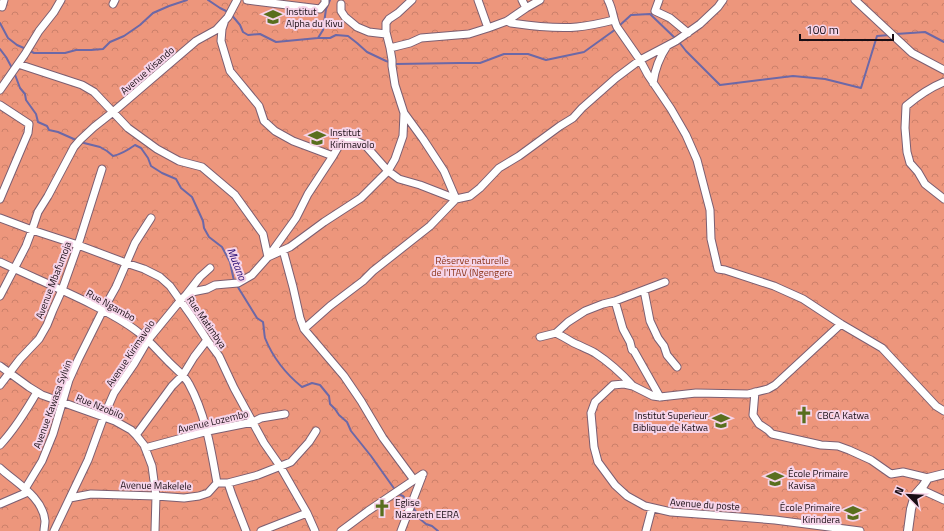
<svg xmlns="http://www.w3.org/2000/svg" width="944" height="531" viewBox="0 0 944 531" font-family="'Titillium Web',sans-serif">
	<defs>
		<pattern id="park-crowns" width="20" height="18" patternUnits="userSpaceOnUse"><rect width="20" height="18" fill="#ed967c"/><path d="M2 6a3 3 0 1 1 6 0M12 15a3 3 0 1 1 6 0" fill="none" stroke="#cb806a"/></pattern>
	</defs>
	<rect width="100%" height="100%" fill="#f6d4e9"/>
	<path fill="url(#park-crowns)" d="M0 0H944V531H0Z"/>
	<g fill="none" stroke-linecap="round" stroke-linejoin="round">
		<path stroke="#6c68a7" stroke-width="2" d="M208 0 220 8 230 13 240 25 243 32 248 35 260 34 276 42 318 38H330L336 35 348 36 357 43 367 52 386 61 396 64 459 63H480L504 54H528L546 60 584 52 616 29
			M0 23 8 38 17 45 26 49
			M619 26 631 15 650 14 676 39
			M896 34 925 32 944 42
			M318 38 323 30 326 9 330 0
			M679 42 686 51 720 85 793 76 825 79 861 88 877 36 890 35
			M0 49 6 57 12 68
			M30 51 34 53H65L76 50H91L103 49 110 42 124 36 140 25 153 13 169 6 187 0
			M14 72 20 88 25 94 26 100 36 114 38 122 47 126 49 130 58 132 76 140
			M80 142 100 147 107 151 113 156C122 154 128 150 135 145L141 148 148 158 151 166 162 173 176 179 181 188 192 197 203 221 204 228 209 237 222 247 230 262 234 281
			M236 284 257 318 263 322C264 328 264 333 265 338 273 358 286 374 302 387L312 383 320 385 329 396 330 404 335 409 339 415 347 422 351 431 371 456 398 494 403 496 418 514 420 519 426 524 432 526 438 531"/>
		<g stroke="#7c5f72" stroke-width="9">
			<path id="minor" d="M247 0 320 9 325 3V0
				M412 0 398 13 389 19 386 23V32L390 48 392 60V66L395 85 404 113 423 139 444 171 456 199
				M478 0 488 28
				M522 0 526 8
				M608 0C613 9 613 19 617 27L640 60 648 75 671 109 686 135 697 160 710 210 711 239 718 269 725 270 774 286 803 299 841 324 882 348 936 406 944 411
				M659 0 655 11 670 18 688 33
				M855 0 912 53 944 70
				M113 4 115 0
				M341 4V11L345 17 357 27 369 32 386 34
				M2 7 4 0
				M507 21 511 23C532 26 555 29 577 27 590 26 602 23 614 20
				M224 23 222 29 221 41 230 71 259 106 264 121 275 131 293 141 333 156
				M390 48 410 43 421 38 469 34 488 28 507 21 526 8 540 0
				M18 64 82 85 94 92 128 128 157 149 179 161 202 167 235 195 263 234 268 257
				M944 82C929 88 918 96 906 106L905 128 907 152 910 163 918 172 925 184 944 199
				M653 83C655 68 659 58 667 46
				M0 90 25 54 39 31 54 12 61 0
				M0 105 29 124 28 133 0 199
				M0 218 32 230 78 245 126 263 144 269 160 277 170 286 192 317 207 340 219 356 234 388 264 443 280 466 307 513 315 531
				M283 250 293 287 300 318 304 329 344 376 361 401 383 438 414 480
				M268 257 296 218 308 194 333 156 344 137 353 140 365 145 388 171 399 179 420 185 456 199
				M0 262C30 276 61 289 91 304 107 312 124 321 138 332 149 340 157 350 167 360 174 368 184 374 189 384 206 415 211 450 217 483
				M644 290 650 321 658 338 664 346 667 355 677 367
				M186 295 200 277 210 268
				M0 296 26 246 32 230 38 212 48 196 74 147 80 140 94 127 113 112 196 41 216 30 228 17 237 0
				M615 301 623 329 630 342 632 350 634 351 660 397
				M841 324 775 385 768 389 748 394 696 393 660 397 653 396 633 386 624 384 613 385 595 402 591 413 594 447 598 462 615 485 627 496 645 506 671 512 739 517 775 520 860 531
				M304 329 330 306 363 281 373 271 430 226 456 199 470 196 480 188 499 168 519 156 560 126 573 118 582 108 616 78 640 60 676 41 700 24 718 7 723 0
				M556 333C562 336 567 339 572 342 580 346 588 349 595 353 609 362 622 374 633 386
				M540 337 556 333 568 322 585 311 603 304 615 301 665 282
				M0 366 29 387 42 395 115 421 131 430 136 435 144 445 152 466 156 496 155 531
				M0 385 20 359 39 339 47 325 53 310 62 290 78 245 102 169
				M755 392 753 415 759 424 768 430 772 434 821 445 838 446 849 450 871 460 891 474 903 472 928 478
				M136 435 172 386 183 375 194 357 207 340
				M0 445C15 429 26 411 37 392
				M145 448 208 431 253 422 261 418 285 414
				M0 468C16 483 43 497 45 521 45 524 44 528 44 531
				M228 483 232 495 246 531
				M25 489 42 461 53 434 69 380 78 360 103 310 116 287 135 243 151 218
				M920 489 944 500
				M70 498 91 494 156 496 184 498 199 496 208 493 217 483H228L258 475 291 462 309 442 316 431
				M0 504 28 492
				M54 531 88 460 104 416 114 393 134 364 148 340 180 301 186 295 192 292 207 289 215 285 238 283 252 275 268 257 290 247 324 222 361 198 388 171 395 159 403 136 404 113
				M261 531 307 513
				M341 531 368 511 423 474
				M401 531 423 474
				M646 531 652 508"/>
		</g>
		<g stroke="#7c5f72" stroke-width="10">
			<path id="major" d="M908 531 911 509 915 495 923 486 928 478 944 474"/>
		</g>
		<use href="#minor" stroke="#fff" stroke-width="7"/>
		<use href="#major" stroke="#fff" stroke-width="8"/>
	</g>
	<defs>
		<g id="school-bare" transform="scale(1.38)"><path d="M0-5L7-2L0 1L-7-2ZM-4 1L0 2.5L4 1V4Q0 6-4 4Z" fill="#596f1e" stroke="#f6d4e9" stroke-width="2.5" paint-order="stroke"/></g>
		<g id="church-bare" transform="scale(1.38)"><path d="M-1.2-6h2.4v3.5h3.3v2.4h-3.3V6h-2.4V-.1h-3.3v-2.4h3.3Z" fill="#596f1e" stroke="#f6d4e9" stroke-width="2.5" paint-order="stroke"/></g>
	</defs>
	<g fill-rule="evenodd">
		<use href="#school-bare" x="273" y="17"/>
		<use href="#school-bare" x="317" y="138"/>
		<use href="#church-bare" x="804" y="415"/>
		<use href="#school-bare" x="721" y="421"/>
		<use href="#school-bare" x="775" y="479"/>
		<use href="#church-bare" x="382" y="508"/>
		<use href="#school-bare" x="853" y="513"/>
	</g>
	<g text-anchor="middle" stroke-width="4" stroke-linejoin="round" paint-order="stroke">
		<g font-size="10" fill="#190e15" stroke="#f6d4e9" text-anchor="start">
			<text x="286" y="15">Institut<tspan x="286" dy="12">Alpha du Kivu</tspan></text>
			<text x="330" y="136">Institut<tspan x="330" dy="12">Kirimavolo</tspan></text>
			<text x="708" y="419" text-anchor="end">Institut Superieur<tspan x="708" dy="12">Biblique de Katwa</tspan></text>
			<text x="817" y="419">CBCA Katwa</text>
			<text x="788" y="477">École Primaire<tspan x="788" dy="12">Kavisa</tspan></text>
			<text x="395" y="506">Eglise<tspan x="395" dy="12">Nazareth EERA</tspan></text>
			<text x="840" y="511" text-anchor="end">École Primaire<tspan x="840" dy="12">Kirindera</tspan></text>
		</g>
		<g font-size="10" fill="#190e15" stroke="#f6d4e9">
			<text transform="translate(147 70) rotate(-41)" y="4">Avenue Kisando</text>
			<text transform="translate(53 280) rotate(-69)" y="4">Avenue Mbafumoja</text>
			<text transform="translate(111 305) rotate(29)" y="4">Rue Ngambo</text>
			<text transform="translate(207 322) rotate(55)" y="4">Rue Matimbya</text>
			<text transform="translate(130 353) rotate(-56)" y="4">Avenue Kirimavolo</text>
			<text transform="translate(52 404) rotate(-70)" y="4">Avenue Kawasa Sylvin</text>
			<text transform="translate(100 406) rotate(22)" y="4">Rue Nzobilo</text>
			<text transform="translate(213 421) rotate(-13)" y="4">Avenue Lozembo</text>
			<text transform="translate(156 485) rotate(1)" y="4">Avenue Makelele</text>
			<text transform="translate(705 504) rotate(4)" y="4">Avenue du poste</text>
		</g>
		<g font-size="10" fill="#8c351a" stroke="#f6d4e9">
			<text x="472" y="264">Réserve naturelle<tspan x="472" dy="12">de l'ITAV (Ngengere</tspan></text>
		</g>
		<g font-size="11" font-style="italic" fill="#290e75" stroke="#f6d4e9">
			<text transform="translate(237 264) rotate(68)" y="4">Mutano</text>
		</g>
	</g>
	<g transform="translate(908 495) rotate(294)" stroke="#f6d4e9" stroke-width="3" paint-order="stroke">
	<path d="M0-3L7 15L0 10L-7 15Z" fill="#190e15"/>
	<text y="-6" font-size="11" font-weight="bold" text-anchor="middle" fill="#190e15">N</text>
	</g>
	<path d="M800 34v6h93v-6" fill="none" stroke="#190e15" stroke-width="2"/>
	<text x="806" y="34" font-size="12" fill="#190e15" stroke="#f6d4e9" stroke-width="3" paint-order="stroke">100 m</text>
</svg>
